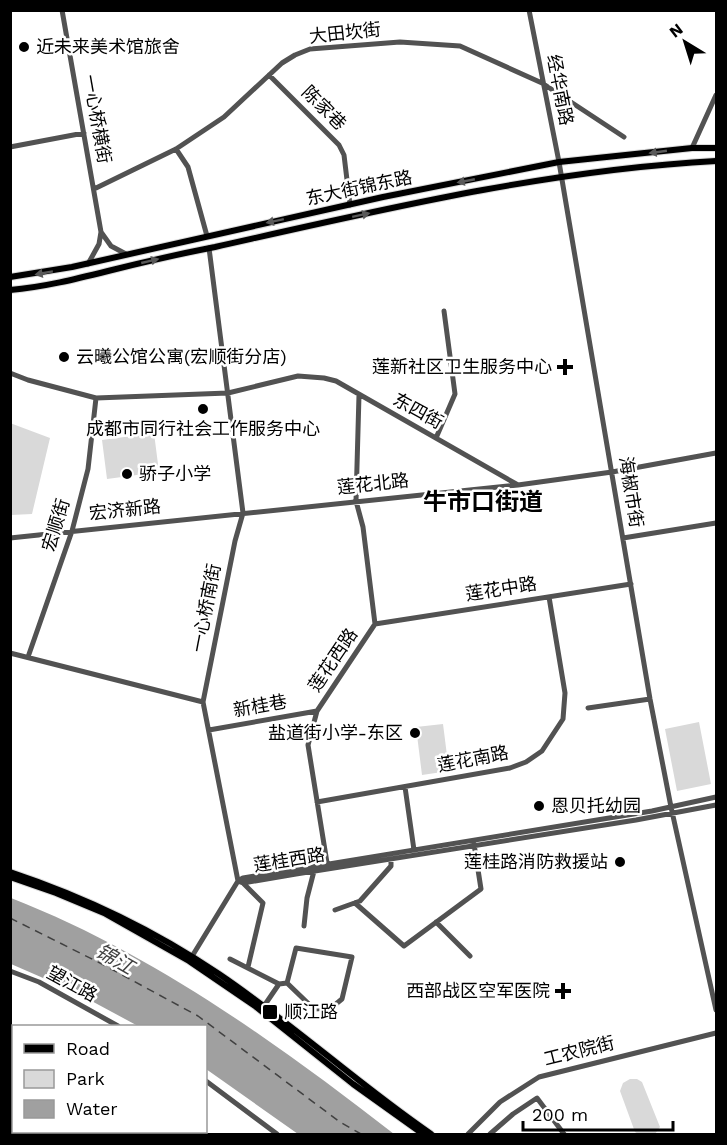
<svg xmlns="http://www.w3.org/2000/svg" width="727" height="1145" viewBox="0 0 727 1145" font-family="'Work Sans','Noto Sans SC',sans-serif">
	<rect width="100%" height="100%" fill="#fff"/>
	<path fill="#d9d9d9" d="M10 423 50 438 32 514 11 515Z
		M154 433 159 472 107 479 102 440Z
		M699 722 711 784 677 791 665 729Z
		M443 724 449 771 422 775 416 727Z
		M630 1079H637L642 1082 660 1127 655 1134H638L635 1132 620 1091 623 1083Z"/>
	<path fill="#a0a0a0" d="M11 898C152 953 275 1042 394 1134H298L206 1069V1026H138L73 991 11 964Z"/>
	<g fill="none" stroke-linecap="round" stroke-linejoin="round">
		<path stroke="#414141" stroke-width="1.5" stroke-dasharray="8 6" stroke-linecap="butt" d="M10 918 102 964 198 1016 340 1122 361 1134"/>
		<g stroke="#dbdbdb" stroke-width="8">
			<path id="major" d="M10 277 72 267 383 197 559 162 692 148H716
				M10 290C44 287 76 279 108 271 144 262 179 254 215 247 380 210 547 170 716 161
				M10 872C85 897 154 930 219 974 293 1024 358 1084 431 1134
				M10 877 56 893 104 913 189 961 255 1006 353 1084 423 1134"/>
		</g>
		<path stroke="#525252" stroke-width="5" d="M62 10 101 232 99 244 88 264
			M529 10 559 162 650 699 671 807 716 1010
			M269 75 339 145 344 155 350 205
			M10 147 84 133
			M692 148 716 95
			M176 149 188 167 207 236
			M94 189 176 149 224 117 282 63 295 55 310 49 400 42 460 46 542 83 624 137
			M101 232 111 246 126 254
			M10 373 28 380 96 398 228 393 298 376 324 378 336 381 518 485
			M436 438 455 394 444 311
			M10 538 518 485 612 472 716 453
			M623 538 716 523
			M375 624 631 584
			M10 653 203 702
			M28 657 72 531 88 469 96 398
			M588 708 650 699
			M209 730 317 711
			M405 787 414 850
			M317 802 510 768 526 762 542 751 563 719 565 693 549 597
			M328 869 308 745 317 711 375 624 363 527 356 501 359 395
			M238 881 243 878 652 811 716 797
			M238 881 243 883 296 874 636 820 716 805
			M243 883 263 903 248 967
			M355 903 404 946 481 889 474 844
			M335 910 360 901 391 866V859
			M436 922 470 956
			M304 926 307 898 314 871
			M191 958 238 881 203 702 235 541 243 513 209 248
			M230 959 279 984
			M10 971 39 982 118 1026
			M264 1006 279 984 287 983 296 948 352 957 342 999 331 1008 314 1009 287 983
			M206 1081 277 1134
			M176 1132 177 1134
			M468 1134 500 1102 539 1077 716 1033
			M490 1134 513 1114 537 1098 564 1134"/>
		<use href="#major" stroke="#000" stroke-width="6"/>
	</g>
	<defs><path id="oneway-solid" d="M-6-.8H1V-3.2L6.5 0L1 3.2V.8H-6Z" transform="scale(1.5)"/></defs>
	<g fill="#595959">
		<use href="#oneway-solid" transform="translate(658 152) rotate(172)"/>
		<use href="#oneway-solid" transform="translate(466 181) rotate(169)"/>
		<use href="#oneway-solid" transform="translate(361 215) rotate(-12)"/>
		<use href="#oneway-solid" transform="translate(275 221) rotate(168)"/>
		<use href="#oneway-solid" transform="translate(150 261) rotate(-13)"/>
		<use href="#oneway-solid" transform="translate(44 273) rotate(170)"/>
	</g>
	<g fill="#000" stroke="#fff" stroke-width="2">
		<circle cx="24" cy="47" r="6"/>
		<circle cx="64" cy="357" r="6"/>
		<path d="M562 358h6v6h6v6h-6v6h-6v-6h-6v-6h6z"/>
		<circle cx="203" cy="409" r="6"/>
		<circle cx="127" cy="474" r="6"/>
		<circle cx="415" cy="733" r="6"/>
		<circle cx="539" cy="806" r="6"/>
		<circle cx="620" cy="862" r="6"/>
		<path d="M560 982h6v6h6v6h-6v6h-6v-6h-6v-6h6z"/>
		<rect x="262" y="1004" width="16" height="16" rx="3"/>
	</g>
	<g text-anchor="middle" stroke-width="5" stroke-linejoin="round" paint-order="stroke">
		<g font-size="18" fill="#000" stroke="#fff">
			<text transform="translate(345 33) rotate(-6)" y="6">大田坎街</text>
			<text transform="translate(560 90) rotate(79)" y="6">经华南路</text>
			<text transform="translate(324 108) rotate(45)" y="6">陈家巷</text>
			<text transform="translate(97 119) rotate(80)" y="6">一心桥横街</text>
			<text transform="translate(359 188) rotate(-12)" y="6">东大街锦东路</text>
			<text transform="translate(418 411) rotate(29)" y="6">东四街</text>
			<text transform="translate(373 484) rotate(-6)" y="6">莲花北路</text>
			<text transform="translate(631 492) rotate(81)" y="6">海椒市街</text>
			<text transform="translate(125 510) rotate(-6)" y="6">宏济新路</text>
			<text transform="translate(56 525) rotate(-73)" y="6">宏顺街</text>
			<text transform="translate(501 589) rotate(-9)" y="6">莲花中路</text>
			<text transform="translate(206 608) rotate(-79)" y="6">一心桥南街</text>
			<text transform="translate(333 660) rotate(-56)" y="6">莲花西路</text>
			<text transform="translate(260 706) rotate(-10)" y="6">新桂巷</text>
			<text transform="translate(473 759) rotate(-11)" y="6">莲花南路</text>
			<text transform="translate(289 860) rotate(-9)" y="6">莲桂西路</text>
			<text transform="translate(72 984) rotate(29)" y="6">望江路</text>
			<text transform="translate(579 1051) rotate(-14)" y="6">工农院街</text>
		</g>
		<g font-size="18" fill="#000" stroke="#fff" text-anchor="start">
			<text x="36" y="53">近未来美术馆旅舍</text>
			<text x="76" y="363">云曦公馆公寓(宏顺街分店)</text>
			<text x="552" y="373" text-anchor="end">莲新社区卫生服务中心</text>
			<text x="203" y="435" text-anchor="middle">成都市同行社会工作服务中心</text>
			<text x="139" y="480">骄子小学</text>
			<text x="403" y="739" text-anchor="end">盐道街小学-东区</text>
			<text x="551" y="812">恩贝托幼园</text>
			<text x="608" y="868" text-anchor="end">莲桂路消防救援站</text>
			<text x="550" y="997" text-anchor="end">西部战区空军医院</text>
			<text x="284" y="1018">顺江路</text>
		</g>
		<g font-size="20" font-style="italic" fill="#414141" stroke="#fff">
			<text transform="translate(115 959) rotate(30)" y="7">锦江</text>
		</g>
		<g font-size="24" font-weight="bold" fill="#000" stroke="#fff">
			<text x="483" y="510">牛市口街道</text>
		</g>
	</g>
	<rect width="727" height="1145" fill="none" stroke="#000000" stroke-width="24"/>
	<rect x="12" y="1025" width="195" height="108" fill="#ffffff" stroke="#999999" stroke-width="1.5"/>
	<rect x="24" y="1044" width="30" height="9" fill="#000000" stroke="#999999" stroke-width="1.5"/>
	<text x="66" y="1055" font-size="18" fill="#000000">Road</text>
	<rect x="24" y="1070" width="30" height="18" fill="#d9d9d9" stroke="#999999" stroke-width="1.5"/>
	<text x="66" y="1085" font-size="18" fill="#000000">Park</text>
	<rect x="24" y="1100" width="30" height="18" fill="#a0a0a0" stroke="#999999" stroke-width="1.5"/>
	<text x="66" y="1115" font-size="18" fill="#000000">Water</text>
	<g transform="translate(685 42) rotate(322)" stroke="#ffffff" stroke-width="4.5" paint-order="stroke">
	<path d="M0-4.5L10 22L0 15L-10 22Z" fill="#000000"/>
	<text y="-9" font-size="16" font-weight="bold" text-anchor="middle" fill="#000000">N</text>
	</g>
	<path d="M523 1121v9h150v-9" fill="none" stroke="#000000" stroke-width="3"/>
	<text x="532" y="1121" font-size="18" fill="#000000" stroke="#ffffff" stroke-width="4.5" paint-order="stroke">200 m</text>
</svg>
